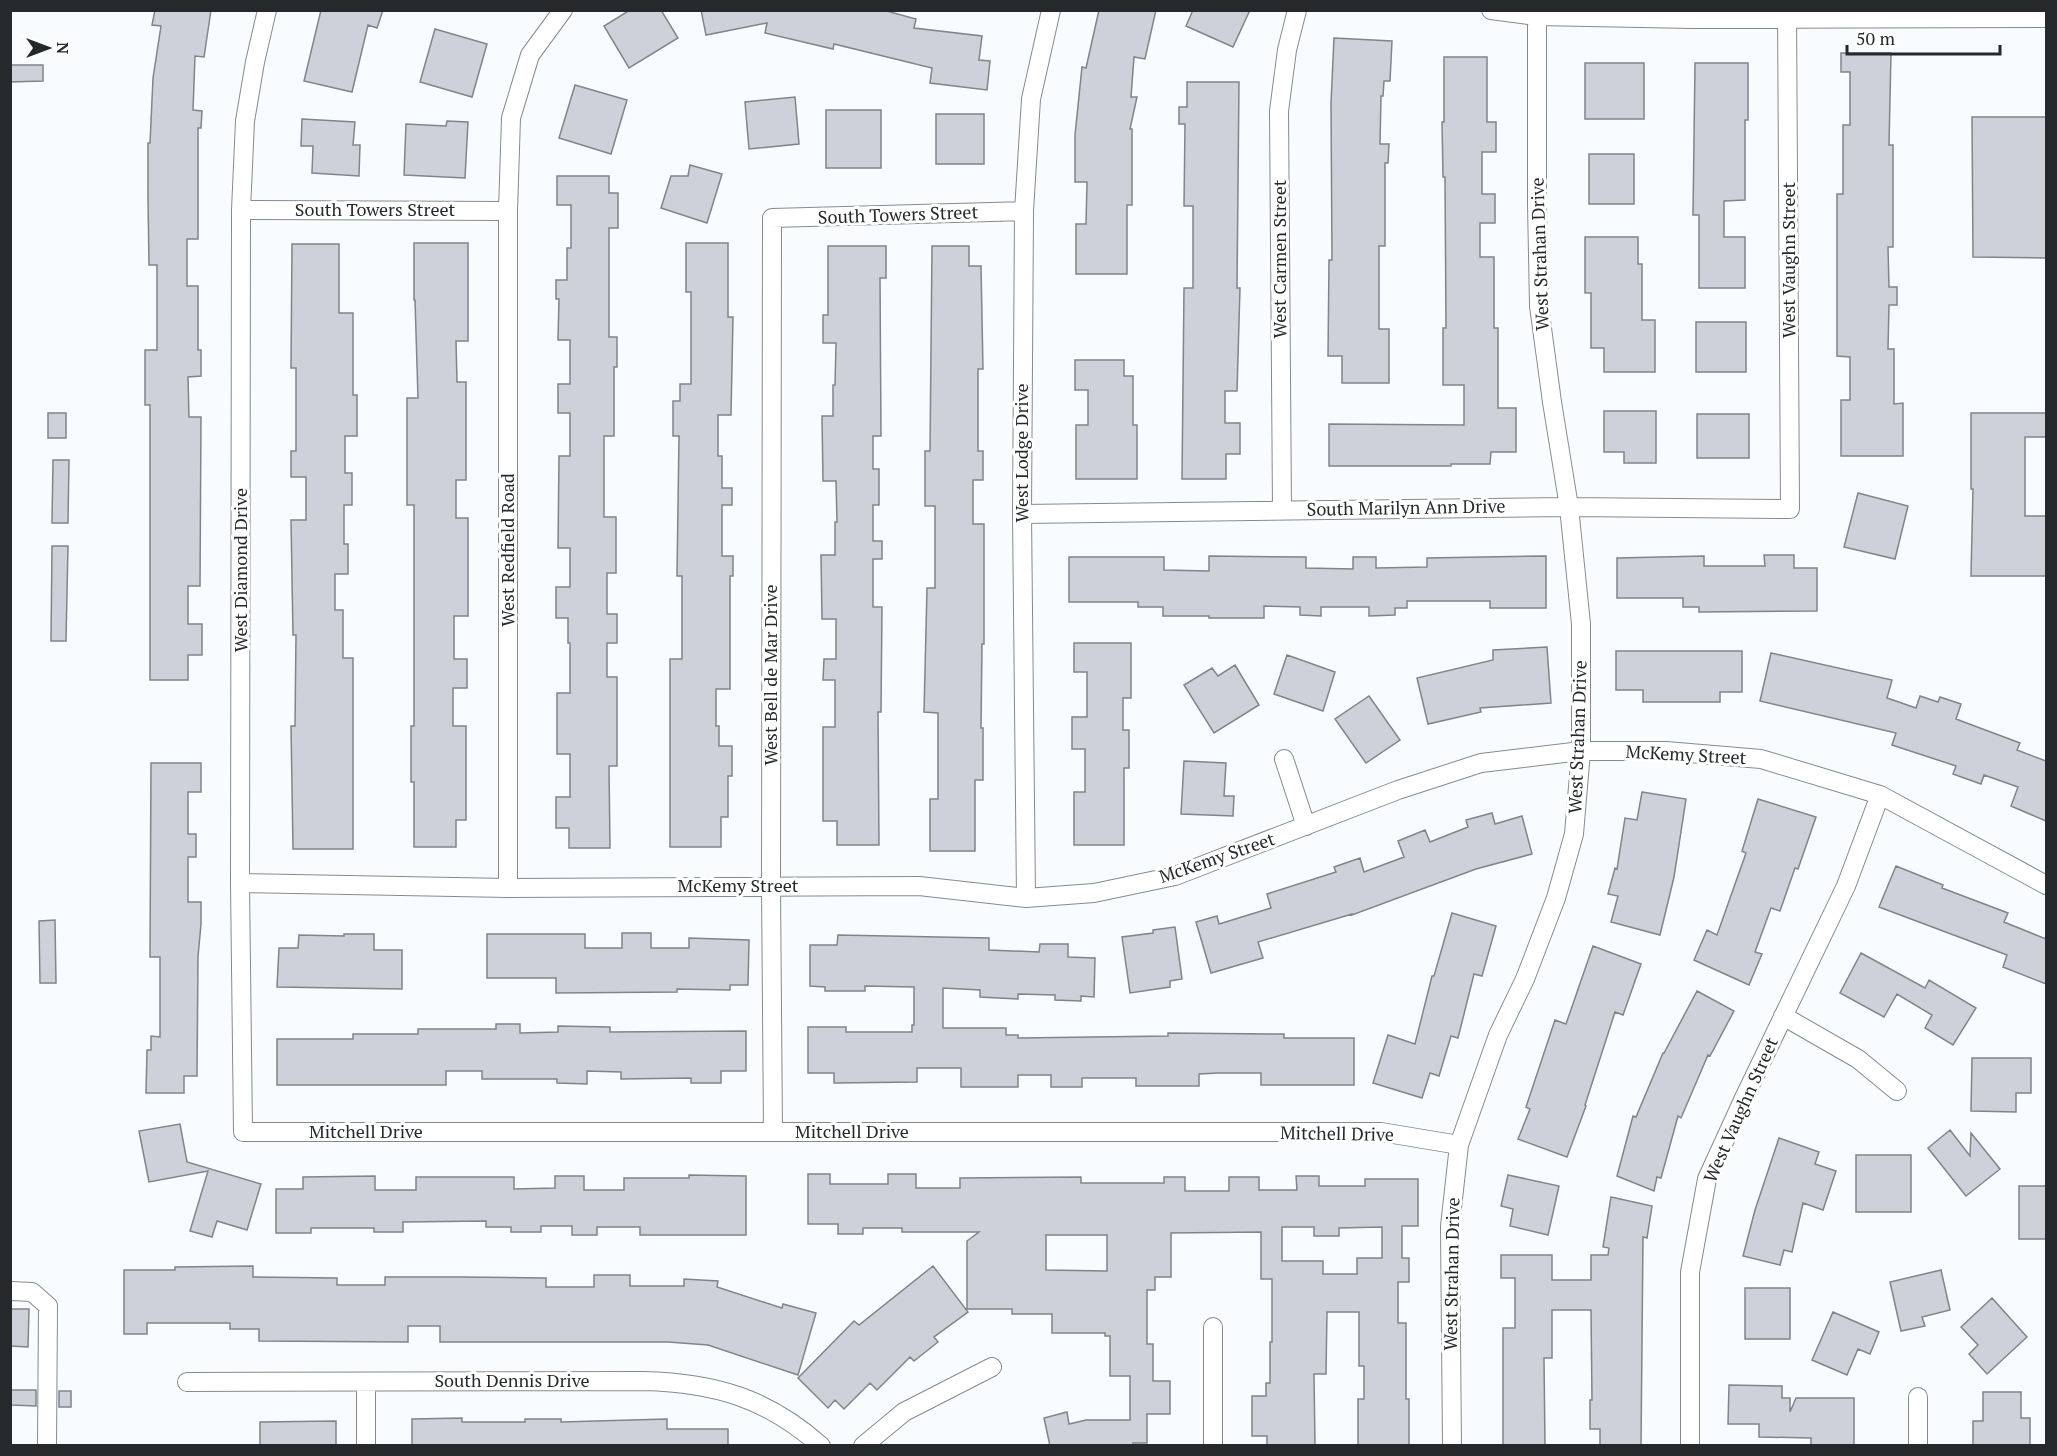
<svg xmlns="http://www.w3.org/2000/svg" width="2057" height="1456" viewBox="0 0 2057 1456" font-family="'PT Serif',serif">
	<rect width="100%" height="100%" fill="#f9fcff"/>
	<path fill="#ced1d9" stroke="#80848b" stroke-width="1.5" fill-rule="evenodd" d="M155 10H211L204 57 195 56 193 110 202 111 201 128H198V239H187V286H198V350H201V376L188 377 189 417H201L200 586H188V624H202V655H188V680H150V405H145V350H157V265H149L148 198V143H150L153 78 161 26 152 25Z
		M321 10H383L377 28 368 25 352 92 304 81Z
		M630 10H661L678 38 629 68 604 26Z
		M701 10H883L916 19 914 28 982 36 979 60 990 61 987 90 930 83 932 68 834 44 833 49 765 33 767 23 706 35Z
		M1099 10H1156L1145 59 1134 57 1131 97H1137L1130 129H1132V205H1127V274H1076V224H1086L1087 182H1075V135L1082 67 1086 68Z
		M1193 10H1250L1233 47 1186 26Z
		M435 29 487 44 472 97 420 82Z
		M1334 38 1392 41 1390 81H1384L1383 96H1381L1380 144H1389L1388 163H1385V246H1379V329H1389V383H1342V356H1328L1329 260H1332L1331 103Z
		M1841 53H1891L1889 145H1893V247H1888L1889 287H1897V305H1889L1888 349H1894V404L1903 403V456H1841V400H1850V357L1837 356V194H1843V125H1850V72H1841Z
		M1444 57H1487V122H1496V152H1482V194H1495V223H1480V257H1494V328H1498V408H1516V452H1491L1490 464H1451V466H1329V424L1464 425V385H1443V328H1446L1445 177H1443L1442 122H1444Z
		M1585 63H1644V119H1585Z
		M1695 63H1748V120H1745V200L1724 201V237H1745V288H1699V215H1693Z
		M10 65H43V81L10 82Z
		M1187 82H1239L1237 288H1240L1237 391H1225V423H1240V454H1226V479H1182L1184 288H1193V206H1184L1185 124H1179V107H1187Z
		M575 85 627 100 611 154 559 138Z
		M795 97 799 144 749 149 745 102Z
		M826 110H881V168H826Z
		M936 114H984V164H936Z
		M1972 117H2046V258L1973 257Z
		M302 119 355 122 353 145H360L359 176 312 173 313 146H301Z
		M447 121 468 122 465 178 404 175 406 124 446 126Z
		M1589 154H1634V204H1589Z
		M690 165 722 174 707 223 661 208 671 176H688Z
		M557 176H609V193H618V228H609V337H617V367H614V436H604V517H616V573H607V614H617V643H607V677H617V766H609L610 848H569V828H556V797H570V754H557V693H570V643H568V618H556V587H570V548H558L559 456H570V413H558V384H570V340H558L559 299H556V280H567V248H571V205H557Z
		M1585 237H1638V264H1642V320H1655V372H1604V348H1591V293H1585Z
		M414 243H468V341H456L457 382H466V480H456V518H468V616H454V659H467V688H453V726H466V820H456V847H414V782H411V726H414V505H407V398H418L415 300H414Z
		M686 243H728V317H733L731 415H718V456H722V488H732V505H722V556H733V576H730V689H716V726H719V746H732V776H728V817H721V847H670V659H682V576H677L679 436H673V401H680V384H691V292H686Z
		M292 244H339V313H353V395H357V436H345V473H352V505H344V544H348V574H335V610H343V658H353V849H293L291 726H295L296 635H293L291 520H306V477H291V451H296V368H291Z
		M828 246H886V278H880L881 436H873V469H879V505H873V541H882V559H873V607H882L881 712H878L879 845H837V821H823V727H835V680H823L824 659H836V619H822L821 555H835V522H837L836 481H823L822 416H833V385H835L836 343H823V315H828Z
		M932 246H969V266H981L983 369H978V451H983V480H973V524H984V644H982L981 728H983V780H975V851H930V799H938V713L924 712 927 588H935V506H925V451H930Z
		M1696 322H1746V372H1696Z
		M1075 360H1124V376H1133V425H1137V479H1076V425H1088V390H1075Z
		M1604 411H1656V463H1624V452H1604Z
		M48 413H66V438H48Z
		M1971 413H2046V437H2025V516H2046V576H1971L1973 489H1971Z
		M1697 414H1749V458H1697Z
		M53 460H69L68 523H52Z
		M1858 493 1908 506 1895 559 1844 547Z
		M52 546H68L66 641H51Z
		M1764 555H1794V568H1817V611L1699 612V607H1683V598H1617V558L1704 556V566H1765Z
		M1209 556 1306 557V568L1353 569V557H1376V568L1427 567V558L1546 556V608H1490V601H1407V608H1395V615L1369 616V607H1321V616L1300 615V607L1264 606V618H1209V616H1163V607H1138V602H1069V557H1164V570L1209 571Z
		M1074 643H1131V698H1123V730H1129V768H1124V845H1074V792H1085V749H1072V717H1087V672H1074Z
		M1547 647 1551 703 1480 708 1481 712 1428 724 1417 678 1493 660V650Z
		M1616 651H1742V692H1720V702H1643V690H1616Z
		M1771 653 1892 680 1887 698 1916 708 1920 696 1938 702 1940 697 1961 704 1956 719 2020 743 2017 750 2046 761V821L2011 806 2018 787 1984 775 1981 784 1953 774 1956 766 1892 745 1896 733 1760 701Z
		M1287 655 1335 672 1323 711 1274 694Z
		M1235 665 1259 705 1214 733 1184 685 1212 668 1218 676Z
		M1369 696 1400 740 1366 763 1335 719Z
		M1184 761 1226 763 1224 796H1234L1233 816 1181 814Z
		M151 763H201V792H188V834H196V857H188V902H201V924L198 957 197 1076H184V1093H146L147 1050H151V1036L160 1037V957H150Z
		M1642 792 1686 799 1674 877 1660 935 1611 922 1618 896 1608 894 1615 868 1617 869 1625 818 1637 820Z
		M1758 799 1816 817 1798 869 1795 868 1780 911 1771 908 1755 952 1762 954 1749 985 1694 960 1707 930 1717 935 1746 853 1742 851Z
		M1492 813 1495 824 1522 816 1532 854 1476 869 1352 915V914L1258 942 1263 958 1211 973 1196 922 1217 916 1219 924 1271 908 1267 894 1336 872 1334 867 1360 858 1364 872 1404 857 1398 841 1425 830 1430 842 1468 827 1466 820Z
		M1896 866 1943 885 1942 888 2008 913 2004 922 2046 939V984L2003 967 2007 955 1879 907Z
		M1452 913 1496 926 1482 976 1474 974 1458 1038 1451 1036 1439 1076 1430 1073 1422 1098 1373 1083 1388 1035 1415 1044 1432 976H1434Z
		M55 920 56 983H40L39 921Z
		M1175 927 1182 979 1170 981V987L1130 993 1122 937 1153 933V930Z
		M622 933H651V948H689V938L749 940 748 985H730V990L677 989V992L556 993V978H487V934H585V948H622Z
		M344 934H374V950H402V989L277 987 279 948H298L299 935 344 936Z
		M838 935 989 938V950L1039 952 1040 944H1068V957L1095 958 1094 997 1081 996V1001L1055 1000V995L1018 994V999L980 997V990L943 988V1028H1006V1035H1018V1038L1168 1036V1033L1284 1034V1038H1354V1085H1261V1073H1218L1199 1074V1086H1136V1078H1082V1087H1051V1075H1018V1087H961V1068H917V1082L834 1083V1073H808V1027H846V1032H912V1025H914V987L865 986V991H825V987L810 986V945H837Z
		M1593 946 1641 964 1623 1015 1615 1012 1585 1105 1586 1106 1567 1157 1518 1139 1530 1109 1526 1107 1555 1020 1566 1024Z
		M1861 953 1925 988 1929 980 1976 1008 1953 1045 1925 1028 1932 1015 1897 994 1884 1017 1840 993Z
		M1697 991 1734 1011 1710 1056 1708 1055 1681 1118 1678 1116 1661 1178 1657 1177 1654 1191 1617 1176 1633 1116 1636 1117 1663 1053H1664Z
		M496 1024H520V1033L558 1032V1026L610 1027V1032L746 1031V1071H721V1083H691V1078L621 1079V1072L587 1071V1084L557 1083V1079H482V1071H446V1085H277V1039H353V1034H418V1029H496Z
		M1972 1058H2031V1093H2016V1112L1971 1111Z
		M180 1124 187 1162 261 1184 247 1230 217 1221 212 1237 190 1231 208 1171 149 1182 139 1131Z
		M1950 1130 1970 1156 1971 1133 2000 1169 1966 1196 1928 1148Z
		M1779 1138 1819 1152 1815 1164 1836 1171 1823 1210 1803 1203 1792 1252 1784 1250 1780 1265 1743 1256 1755 1210Z
		M1856 1155H1911V1212H1856Z
		M808 1174H830V1184H888V1174H916V1188H960V1178L1081 1177V1183H1164V1177H1185V1191H1229V1177H1259V1190H1297L1296 1176H1319V1186H1365V1179H1418V1226H1402V1258H1409V1282H1398V1323H1406V1399H1409V1446H1358V1399H1364V1366H1359V1312H1327L1326 1374H1314L1315 1446H1267V1436H1252V1396H1266V1383H1270V1342H1272V1279H1261V1232L1171 1233V1277H1155V1290H1147V1344H1153V1381H1170V1414H1147V1443H1133V1446H1050L1044 1418 1067 1412 1069 1424 1086 1420H1130V1376H1110V1336H1105V1333H1052V1314H1012V1309H967V1241L979 1232H902V1228H863V1234H838V1224H808ZM1282 1227H1314V1236H1339V1228L1382 1227V1258H1357V1274H1323V1261H1282ZM1046 1235H1107V1271L1046 1270Z
		M689 1175 746 1176V1235H640V1227H597V1235H572V1226H541V1232H511V1227H486V1221L403 1222V1232H374V1228H311V1233H276V1189H303V1177L375 1176V1190H416V1177H514V1189L555 1188V1176H584V1190H624V1178H689Z
		M1508 1175 1559 1186 1548 1235 1510 1226 1513 1209 1501 1206Z
		M2019 1186H2046V1239H2019Z
		M1611 1197 1652 1206 1647 1238 1643 1237 1641 1446H1600V1429H1590V1400H1592L1591 1310H1552V1358H1544L1545 1446H1503V1328H1515V1278H1501V1255H1552V1280H1591V1255H1608L1609 1248 1603 1247Z
		M253 1266V1277L337 1278V1285H385V1277H462L546 1278V1287H594V1275H630V1286H684V1279L718 1281 717 1287 782 1308 783 1304 816 1313 798 1375 708 1345 668 1342H440V1326H408V1342L259 1341V1329H230V1323H147V1334H124V1270H175V1267Z
		M933 1266 968 1312 934 1337 938 1342 914 1361 910 1357 877 1390 870 1383 844 1409 835 1400 828 1408 798 1378 854 1321 859 1325Z
		M1941 1270 1950 1310 1922 1317 1925 1326 1901 1331 1890 1282Z
		M1745 1288H1790V1339H1745Z
		M1992 1298 2027 1337 1987 1374 1969 1354 1978 1345 1961 1327Z
		M10 1309H29L28 1347 10 1346Z
		M1833 1312 1879 1332 1870 1354 1858 1349 1847 1375 1812 1360Z
		M1729 1385 1782 1386V1398H1790V1412L1796 1398H1854V1446H1811V1438L1759 1437V1424H1728Z
		M10 1390H36V1406L10 1405Z
		M59 1391H71V1407H59Z
		M1983 1392H2021V1418H2030V1446H1973V1421H1983Z
		M462 1418V1422H525V1419H561V1422L667 1419V1429H728V1446H412V1419Z
		M336 1421V1446H260V1422Z"/>
	<g fill="none" stroke-linecap="round" stroke-linejoin="round">
		<g stroke="#848b90" stroke-width="20">
			<path id="minor" d="M267 10 255 62 245 121 241 210 240 883 243 1132H1381L1459 1145
				M1491 10 1537 16 1693 19 2046 18
				M241 210 508 211
				M1282 509 1279 111 1287 50 1297 10
				M1022 514 1569 507 1790 509 1787 10
				M1284 759 1306 826
				M240 883 508 888 919 886 1026 898 1094 893 1175 876 1398 790 1481 763 1581 751H1666L1761 759 1880 795 2046 885
				M508 888V211L511 118 530 55 563 10
				M1026 898 1022 514 1024 211 1031 99 1051 10
				M1783 1016 1858 1059 1897 1091
				M773 1132 771 886 772 218 1024 211
				M10 1291 32 1292 48 1306 47 1446
				M187 1382 644 1381C715 1383 767 1398 821 1446
				M366 1382V1446
				M863 1446 904 1412 992 1367
				M1213 1446V1327
				M1452 1446 1450 1226 1459 1145 1498 1035 1525 979 1556 898 1574 834 1581 751V624L1569 507 1552 402 1539 306 1537 204V10
				M1690 1446V1272L1707 1179 1744 1098 1846 886 1880 795
				M1918 1446V1397"/>
		</g>
		<use href="#minor" stroke="#fff" stroke-width="18"/>
	</g>
	<g text-anchor="middle" stroke-width="6" stroke-linejoin="round" paint-order="stroke">
		<g font-size="18" fill="#26292b" stroke="#fff">
			<text x="375" y="216">South Towers Street</text>
			<text transform="translate(898 215) rotate(-2)" y="6">South Towers Street</text>
			<text transform="translate(1540 254) rotate(-92)" y="6">West Strahan Drive</text>
			<text transform="translate(1280 259) rotate(-90)" y="6">West Carmen Street</text>
			<text transform="translate(1789 260) rotate(-90)" y="6">West Vaughn Street</text>
			<text transform="translate(1022 453) rotate(-90)" y="6">West Lodge Drive</text>
			<text transform="translate(1406 508) rotate(-1)" y="6">South Marilyn Ann Drive</text>
			<text transform="translate(508 550) rotate(-90)" y="6">West Redfield Road</text>
			<text transform="translate(241 570) rotate(-90)" y="6">West Diamond Drive</text>
			<text transform="translate(771 675) rotate(-90)" y="6">West Bell de Mar Drive</text>
			<text transform="translate(1578 737) rotate(-88)" y="6">West Strahan Drive</text>
			<text transform="translate(1686 755) rotate(3)" y="6">McKemy Street</text>
			<text transform="translate(1217 858) rotate(-19)" y="6">McKemy Street</text>
			<text x="738" y="892">McKemy Street</text>
			<text transform="translate(1741 1110) rotate(-66)" y="6">West Vaughn Street</text>
			<text x="366" y="1138">Mitchell Drive</text>
			<text x="852" y="1138">Mitchell Drive</text>
			<text transform="translate(1337 1134) rotate(1)" y="6">Mitchell Drive</text>
			<text transform="translate(1452 1274) rotate(-89)" y="6">West Strahan Drive</text>
			<text x="512" y="1387">South Dennis Drive</text>
		</g>
	</g>
	<rect width="2057" height="1456" fill="none" stroke="#26292b" stroke-width="24"/>
	<g transform="translate(48 48) rotate(90)" stroke="#ffffff" stroke-width="4.5" paint-order="stroke">
	<path d="M0-4.5L10 22L0 15L-10 22Z" fill="#26292b"/>
	<text y="-9" font-size="16" font-weight="bold" text-anchor="middle" fill="#26292b">N</text>
	</g>
	<path d="M1847 45v9h153v-9" fill="none" stroke="#26292b" stroke-width="3"/>
	<text x="1856" y="45" font-size="18" fill="#26292b" stroke="#ffffff" stroke-width="4.5" paint-order="stroke">50 m</text>
</svg>
